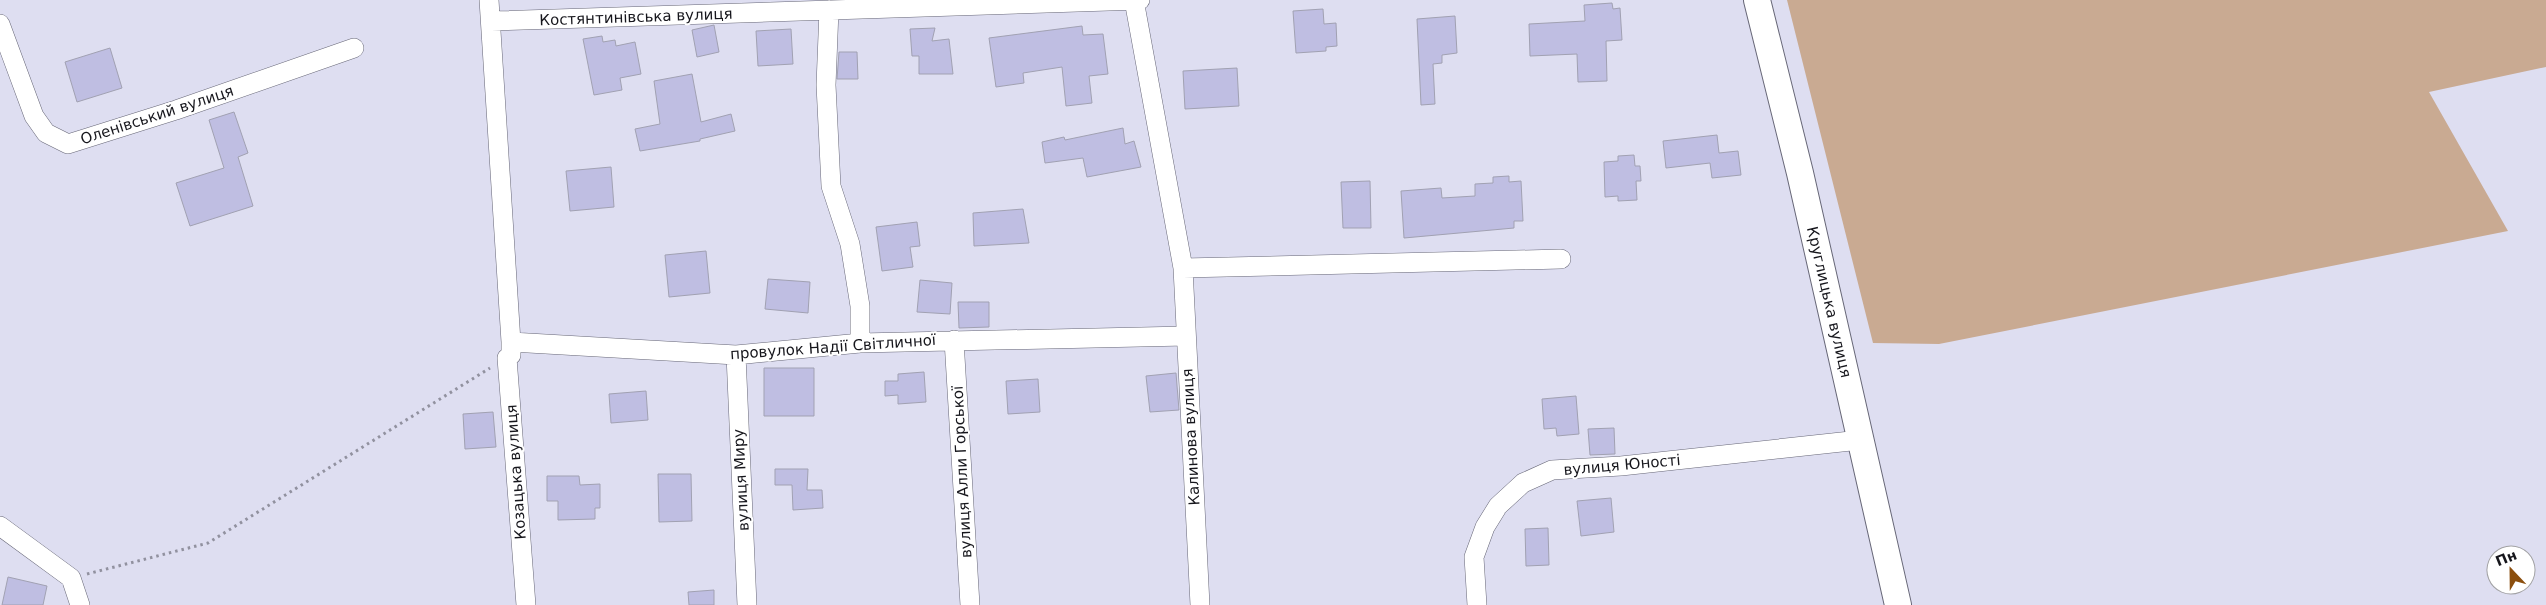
<svg xmlns="http://www.w3.org/2000/svg" width="2546" height="605" viewBox="0 0 2546 605" font-family="'DejaVu Sans',sans-serif">
	<rect width="100%" height="100%" fill="#dedef1"/>
	<path fill="#c9aa92" d="M1787 0H2546V67L2429 92 2508 231 1939 344 1873 343Z"/>
	<path fill="#bfbee2" stroke="#a1a1b2" d="M1612 3 1613 9 1620 8 1622 40 1606 41 1607 81 1578 82 1577 54 1530 56 1529 24 1585 21 1584 5Z
		M1323 9 1324 24 1336 23 1337 46 1326 47V51L1296 53 1293 11Z
		M1455 16 1457 53 1442 55V63L1433 64 1435 104 1421 105 1417 19Z
		M714 25 719 52 697 57 692 30Z
		M1082 26 1083 35 1103 34 1108 74 1089 76 1092 103 1066 106 1062 67 1023 73 1024 83 996 87 989 38Z
		M935 28 932 41 949 39 953 74H919V56H912L910 29Z
		M791 29 793 64 758 66 756 31Z
		M602 36 603 42 615 40 616 46 635 42 641 74 620 78 622 90 594 95 583 39Z
		M110 48 122 88 77 102 65 62Z
		M839 52H857L858 79H837Z
		M1237 68 1239 106 1185 109 1183 71Z
		M692 74 701 122 731 114 735 131 700 139V141L640 151 635 129 660 124 654 81Z
		M234 112 248 153 238 157 253 206 190 226 176 183 224 168 209 120Z
		M1123 128 1125 144 1134 141 1141 167 1087 177 1083 158 1045 163 1042 142 1064 137 1065 140Z
		M1717 135 1719 153 1738 151 1741 175 1712 178 1710 163 1666 168 1663 141Z
		M1634 155 1635 166H1640L1641 181H1636L1637 200 1618 201V196L1605 197 1604 162 1618 161V156Z
		M611 167 614 207 570 211 566 171Z
		M1509 176V182L1521 181 1523 221H1514V228L1404 238 1401 191 1441 188 1442 198 1475 196V184L1493 183V177Z
		M1370 181 1371 228H1343L1341 182Z
		M1023 209 1029 243 974 246 973 213Z
		M917 222 920 246 910 247 913 267 882 271 876 227Z
		M706 251 710 293 669 297 665 255Z
		M768 279 810 282 808 313 765 309Z
		M920 280 952 283 950 314 917 312Z
		M958 302H989V327L959 328Z
		M764 368H814V416H764Z
		M924 372 926 402 898 404V395L885 396V381H898V374Z
		M1176 373 1179 410 1150 412 1146 376Z
		M1038 379 1040 412 1008 414 1006 381Z
		M646 391 648 420 611 423 609 394Z
		M1576 396 1579 434 1557 436 1556 428 1544 429 1542 399Z
		M493 412 496 447 465 449 463 414Z
		M1614 428 1615 454 1590 455 1588 429Z
		M775 469H808L807 490H822L823 508 793 510 792 485H775Z
		M658 474H691L692 521 659 522Z
		M547 476H579L580 485 600 484V508H595V519L558 520V501H547Z
		M1611 498 1614 532 1581 536 1577 501Z
		M1548 528 1549 565 1526 566 1525 529Z
		M8 577 47 586 43 605H2Z
		M714 590V605H689L688 592Z"/>
	<g fill="none" stroke-linecap="round" stroke-linejoin="round">
		<g stroke="#676777" stroke-width="20">
			<path id="street" d="M489 0 511 342V355L507 358 526 605
				M1134 0 1183 268 1200 605
				M829 10 826 85 831 186 850 244 860 306V343
				M491 21 1140 0
				M0 24 34 116 46 133 68 144 176 110 354 48
				M1183 268 1561 259
				M954 340 970 605
				M511 342 736 355 860 343 1186 336
				M736 355 747 605
				M0 526 71 578 80 605
				M1477 605 1474 557 1485 527 1498 506 1523 483 1552 470 1621 466 1860 440"/>
		</g>
		<g stroke="#676777" stroke-width="28">
			<path id="secondary" d="M1757 0 1800 173 1898 605"/>
		</g>
		<path stroke="#91919f" stroke-width="3" stroke-dasharray="2.5 4" stroke-linecap="butt" d="M87 574 208 543 490 368"/>
		<use href="#street" stroke="#fff" stroke-width="19"/>
		<use href="#secondary" stroke="#fff" stroke-width="26"/>
	</g>
	<g text-anchor="middle" stroke-width="4" stroke-linejoin="round" paint-order="stroke">
		<g font-size="15" fill="#16161c" stroke="#fff">
			<text transform="translate(636 17) rotate(-2)" y="5">Костянтинівська вулиця</text>
			<text transform="translate(157 115) rotate(-18)" y="5">Оленівський вулиця</text>
			<text transform="translate(1829 302) rotate(77)" y="5">Круглицька вулиця</text>
			<text transform="translate(833 347) rotate(-4)" y="5">провулок Надії Світличної</text>
			<text transform="translate(1191 437) rotate(-93)" y="5">Калинова вулиця</text>
			<text transform="translate(1622 465) rotate(-5)" y="5">вулиця Юності</text>
			<text transform="translate(516 472) rotate(-94)" y="5">Козацька вулиця</text>
			<text transform="translate(962 472) rotate(-93)" y="5">вулиця Алли Горської</text>
			<text transform="translate(741 480) rotate(-93)" y="5">вулиця Миру</text>
		</g>
	</g>
	<g transform="translate(2511 570) rotate(338)"><circle r="24" fill="#ffffff" stroke="#a2a2a4"/>
	<path d="M0-4L9 19L0 12L-9 19Z" fill="#8b4e0e"/>
	<text y="-8" font-size="14" font-weight="bold" text-anchor="middle" fill="#16161c">Пн</text>
	</g>
</svg>
